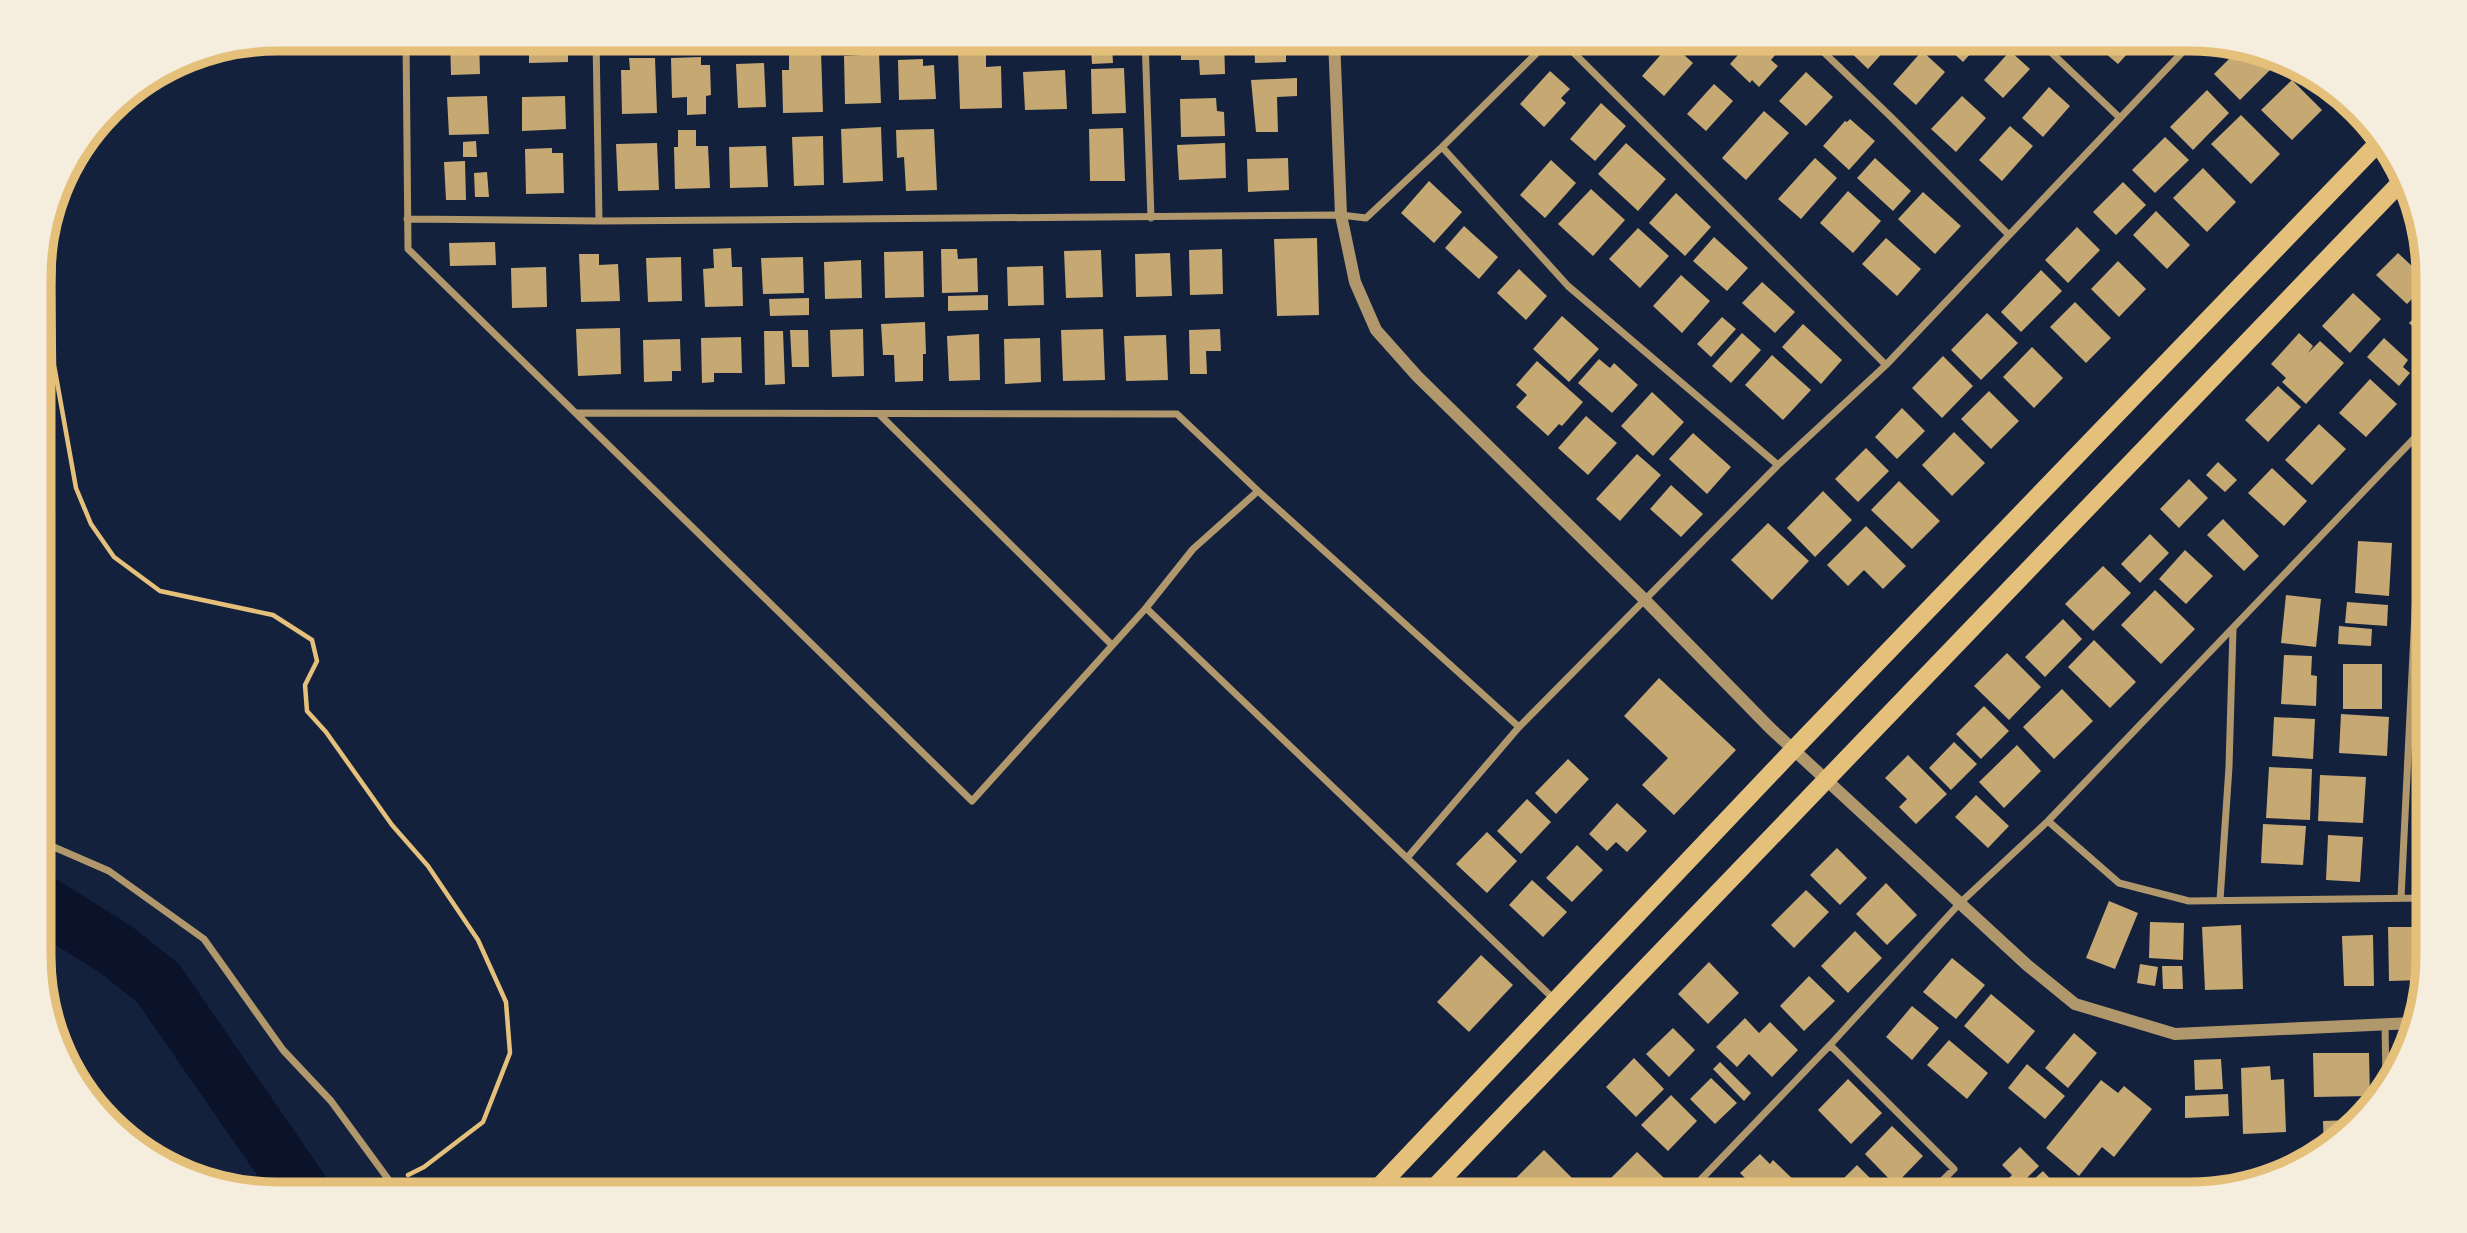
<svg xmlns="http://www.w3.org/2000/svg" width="2467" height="1233" viewBox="0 0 2467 1233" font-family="Spectral,serif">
	<rect width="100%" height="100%" fill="#14213d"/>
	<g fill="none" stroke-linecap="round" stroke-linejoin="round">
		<path stroke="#0b132b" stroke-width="56" d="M40 902 115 949 158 983 304 1194"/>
	</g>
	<path fill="#c6a872" d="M450 38H479L480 74 451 75Z
		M529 38H568V62L529 63Z
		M1181 38H1224L1225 74 1200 75 1199 60H1181Z
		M1254 38H1286V62L1255 63Z
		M1606 38H1637L1623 54Z
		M1753 38H1771L1781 48 1771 60 1778 66 1759 87 1752 80 1750 83 1730 64Z
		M1851 38H1896L1868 69 1844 46Z
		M1937 38H1985L1963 62Z
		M2106 38H2142L2118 64 2098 47Z
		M1671 43 1693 63 1664 96 1642 76Z
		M1091 47H1112L1113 63 1092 64Z
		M2238 50 2252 53 2270 70 2240 100 2214 74Z
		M986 51V67L1001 66 1002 108 960 109 958 52Z
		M1922 51 1945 72 1916 105 1893 84Z
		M2010 51 2030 69 2003 98 1984 80Z
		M821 52 823 112 783 113 782 70H789V53Z
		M879 54 881 103 845 104 844 56Z
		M701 57V65H710L711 95 706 96V114L687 115V97L672 98 671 58Z
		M629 58H655L657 113 622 114 621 70H630Z
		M923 59V66L934 65 936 99 899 100 898 60Z
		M764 63 766 107 738 108 736 64Z
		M1124 68 1126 113 1092 114 1091 69Z
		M1065 70 1067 109 1025 110 1023 72Z
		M1550 71 1570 89 1561 98 1566 103 1544 127 1520 104Z
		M1806 72 1833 97 1806 126 1779 101Z
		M1297 78V96L1277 97 1278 132H1256L1251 80Z
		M2292 80 2322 110 2292 140 2261 110Z
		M1714 84 1733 101 1706 131 1687 114Z
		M2049 87 2070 106 2043 137 2022 118Z
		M2207 90 2229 113 2193 150 2170 127Z
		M487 96 489 134 449 135 447 97Z
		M565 96 566 129 522 131V97Z
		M1962 96 1986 118 1956 152 1931 129Z
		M1216 98 1217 111 1224 112 1225 136 1181 137 1180 99Z
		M1601 103 1626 126 1595 161 1570 139Z
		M1764 111 1789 133 1746 180 1722 158Z
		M2241 115 2280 154 2251 184 2211 144Z
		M1850 119 1875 141 1849 170 1823 146 1845 121 1847 122Z
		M2010 126 2033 146 2002 181 1979 160Z
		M881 127 883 181 843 183 841 129Z
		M1123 128 1125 181H1090L1089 129Z
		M934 129 937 190 906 191 904 157 897 158 896 130Z
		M678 130H696V146H708L710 188 675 189 674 147H678Z
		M823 136 824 185 794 186 792 137Z
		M2165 137 2189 160 2155 193 2132 170Z
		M476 141 477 157H463V142Z
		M657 143 659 190 618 191 616 144Z
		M1225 143 1226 178 1179 180 1177 145Z
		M1626 143 1666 179 1638 211 1598 174Z
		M766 146 768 187 730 188 729 147Z
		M552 148V153H563L564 193 526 194 525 149Z
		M1288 158 1289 190 1248 192 1247 159Z
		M1815 158 1837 178 1801 219 1778 199Z
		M1875 158 1911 191 1893 211 1857 178Z
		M1551 160 1576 183 1545 218 1520 195Z
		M465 161 466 200H446L444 162Z
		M2203 168 2236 202 2207 232 2173 198Z
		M487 172 489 197H475L474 173Z
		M1429 181 1462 212 1434 243 1401 213Z
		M2123 182 2146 205 2116 235 2093 212Z
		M1591 189 1625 220 1593 256 1558 224Z
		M1848 191 1881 221 1853 253 1820 223Z
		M1923 192 1961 226 1935 254 1898 219Z
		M1676 193 1711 227 1685 256 1649 223Z
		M2156 211 2190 245 2167 269 2133 235Z
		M1464 226 1498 257 1479 279 1445 248Z
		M2077 227 2100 250 2068 283 2045 260Z
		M1638 228 1669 256 1640 288 1609 259Z
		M1714 237 1748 268 1727 291 1693 261Z
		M1317 238 1319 315 1277 316 1274 239Z
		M1886 238 1921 269 1897 296 1862 264Z
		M495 242 496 265 450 266 449 243Z
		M731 248 732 267H742L743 306 705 307 703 269 714 268 713 249Z
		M941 249H957L958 259 977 258 978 292 942 293Z
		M1222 249 1223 294 1190 295 1189 250Z
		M1101 250 1103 297 1066 298 1064 251Z
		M923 251 924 297 885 298 884 252Z
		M1170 253 1172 296 1136 297 1135 254Z
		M2398 253 2427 280V284L2407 304 2376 275Z
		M579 254H599V265L618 264 620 301 581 302Z
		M681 257 682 301 648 302 646 258Z
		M803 257 804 293 763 294 761 258Z
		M861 260 862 298 825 299 824 262Z
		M2118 261 2146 289 2119 317 2091 289Z
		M1043 266 1044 305 1008 306 1007 267Z
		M546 267 547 307 512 308 511 268Z
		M1519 269 1547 296 1526 320 1497 293Z
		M2041 270 2062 291 2021 332 2001 312Z
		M1681 275 1710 301 1682 333 1653 306Z
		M1762 282 1795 312 1775 333 1742 303Z
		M2353 293 2381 319 2350 353 2322 326Z
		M988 295V310L948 311V296Z
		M809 298V315L770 316 769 299Z
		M2075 302 2111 338 2086 363 2050 327Z
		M2427 305V340L2409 323Z
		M1987 313 2018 343 1981 380 1951 350Z
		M1562 316 1599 349 1569 382 1533 349Z
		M1722 317 1736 329 1711 357 1697 344Z
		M925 322 926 354H923V381L895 382 894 355H883L881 324Z
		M1803 324 1842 360 1821 384 1782 347Z
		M620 328 621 374 578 376 576 329Z
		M863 329 864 376 832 377 830 330Z
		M1103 329 1105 380 1063 381 1061 330Z
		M1220 329 1221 351H1206L1207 374H1190L1189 330Z
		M790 330H808L809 367H792Z
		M764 331H783L785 384 765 385Z
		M1742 333 1761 350 1731 383 1712 366Z
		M2299 333 2313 346 2308 353 2320 341 2344 363 2306 404 2282 382 2286 378 2271 364Z
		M979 334 980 380 949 381 947 336Z
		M1166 335 1168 380 1126 381 1124 336Z
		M741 337 742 373H714V382L702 383 701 338Z
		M1040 338 1041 382 1005 384 1004 339Z
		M2384 338 2408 360 2403 367 2410 373 2399 386 2367 357Z
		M680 339 681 371H672V381L644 382 643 340Z
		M2032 347 2063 378 2034 408 2003 377Z
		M1772 355 1811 390 1783 420 1745 385Z
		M1943 356 1973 386 1942 418 1912 388Z
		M1599 359 1610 368 1614 363 1638 385 1612 413 1578 383Z
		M1537 361 1583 402 1562 426 1559 424 1548 436 1516 407 1527 395 1516 385Z
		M2370 379 2397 404 2366 437 2339 413Z
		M2278 386 2301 407 2268 442 2245 420Z
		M1989 391 2019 421 1991 449 1961 419Z
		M1652 392 1684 422 1653 456 1621 426Z
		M1902 408 1925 431 1897 459 1875 437Z
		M1586 416 1617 443 1588 475 1558 448Z
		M2319 424 2346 449 2312 485 2285 460Z
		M1954 432 1985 463 1952 496 1922 465Z
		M1693 433 1731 467 1707 494 1669 459Z
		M1866 448 1889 471 1858 502 1835 479Z
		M1637 454 1661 475 1620 521 1596 499Z
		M2218 462 2237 480 2225 492 2206 475Z
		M2272 468 2307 501 2284 526 2248 493Z
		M2189 479 2208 498 2179 528 2160 509Z
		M1899 481 1940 521 1912 549 1871 510Z
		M1671 485 1703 514 1681 537 1650 509Z
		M1823 491 1852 520 1815 557 1787 528Z
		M2223 519 2259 556 2244 571 2207 535Z
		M1768 523 1809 561 1772 600 1731 560Z
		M1866 526 1906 566 1883 589 1864 570 1848 586 1827 565Z
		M2150 534 2169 553 2140 583 2121 564Z
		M2358 541 2392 543 2389 596 2355 593Z
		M2185 550 2213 576 2186 604 2159 579Z
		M2103 566 2131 593 2093 631 2065 604Z
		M2155 590 2195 629 2161 664 2121 625Z
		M2286 595 2321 599 2316 647 2281 643Z
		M2347 602 2388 605 2387 626 2345 623Z
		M2063 619 2082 639 2045 677 2025 657Z
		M2339 626 2372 629 2371 646 2338 644Z
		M2094 640 2136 682 2110 708 2068 667Z
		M2007 653 2041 687 2009 720 1974 686Z
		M2284 655 2312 656 2311 675 2317 676 2316 706 2281 704Z
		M2343 664H2382V709H2343Z
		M1659 678 1736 750 1674 815 1642 785 1668 758 1624 716Z
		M2062 689 2093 721 2054 759 2023 727Z
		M1984 706 2009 731 1981 759 1956 734Z
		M2341 714 2389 717 2387 756 2339 753Z
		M2274 717 2315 719 2313 759 2272 756Z
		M1954 742 1977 764 1951 790 1929 768Z
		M2017 745 2041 771 2004 808 1979 782Z
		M1908 755 1947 794 1916 824 1899 807 1907 799 1885 778Z
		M1568 759 1589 779 1556 814 1535 793Z
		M2269 767 2312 769 2310 820 2266 818Z
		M2320 775 2366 777 2363 823 2318 821Z
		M1976 795 2009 826 1988 848 1955 817Z
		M1527 799 1551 822 1521 854 1497 831Z
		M1617 803 1647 831 1627 852 1616 842 1607 851 1589 834Z
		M2263 824 2306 826 2303 865 2261 863Z
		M1487 832 1517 861 1487 893 1456 864Z
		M2328 835 2363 837 2360 882 2326 880Z
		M1577 845 1603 870 1572 902 1546 878Z
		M1837 848 1867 878 1840 905 1810 875Z
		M1532 880 1567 912 1543 937 1509 905Z
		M1886 883 1917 915 1887 945 1856 914Z
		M1806 890 1829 912 1794 948 1771 925Z
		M2109 901 2138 913 2115 969 2086 958Z
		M2150 922 2184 923 2183 960 2149 958Z
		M2241 925 2243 989 2205 990 2202 927Z
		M2388 927H2428V956L2423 980 2389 981Z
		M1855 931 1882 958 1848 993 1821 966Z
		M2373 935 2374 986H2344L2342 936Z
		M1481 955 1513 985 1469 1032 1437 1002Z
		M1952 958 1985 985 1956 1019 1923 992Z
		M1709 962 1739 993 1708 1024 1678 994Z
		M2140 964 2158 967 2155 986 2137 983Z
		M2162 966H2182L2183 989H2163Z
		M1809 976 1835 1001 1804 1031 1780 1006Z
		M1991 994 2035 1031 2008 1064 1964 1026Z
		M1912 1006 1939 1028 1912 1060 1886 1037Z
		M1745 1018 1759 1033 1770 1022 1798 1050 1772 1077 1749 1054 1737 1067 1716 1047Z
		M1673 1028 1695 1050 1669 1077 1646 1054Z
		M2074 1033 2097 1053 2068 1088 2045 1068Z
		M1949 1040 1988 1073 1967 1099 1927 1065Z
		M2313 1053H2369L2370 1096 2314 1097Z
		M1634 1058 1664 1089 1636 1117 1606 1087Z
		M2221 1059 2223 1089 2195 1090 2194 1060Z
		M1720 1062 1751 1093 1744 1101 1713 1069Z
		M2027 1064 2065 1096 2045 1119 2008 1088Z
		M2270 1066 2271 1080 2284 1079 2286 1132 2243 1134 2241 1068Z
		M1711 1078 1737 1103 1715 1124 1690 1099Z
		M1848 1079 1882 1113 1851 1144 1818 1110Z
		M2101 1080 2118 1093 2124 1086 2152 1109 2114 1157 2102 1147 2079 1176 2046 1148Z
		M2228 1094 2229 1116 2185 1118V1096Z
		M1671 1095 1697 1121 1668 1151 1641 1125Z
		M2353 1120 2342 1132 2324 1152 2323 1121Z
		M1892 1126 1923 1156 1895 1185 1865 1154Z
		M2020 1147 2039 1166 2011 1194H1997L1995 1192 2012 1175 2002 1165Z
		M1544 1150 1577 1183 1567 1194H1513L1506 1188Z
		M1637 1152 1665 1179 1650 1194H1623L1609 1180Z
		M1760 1154 1770 1164 1773 1160 1803 1189 1798 1194H1761L1740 1173Z
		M1857 1165 1886 1194H1832L1830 1192Z
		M2043 1171 2064 1194H2018Z"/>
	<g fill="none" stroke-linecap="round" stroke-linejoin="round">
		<path stroke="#e5c07b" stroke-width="4.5" d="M56 199 53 287 54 365 76 488 91 524 114 557 160 591 273 615 312 640 317 661 305 685 307 711 326 732 392 825 428 866 478 940 506 1002 510 1053 483 1122 424 1167 408 1175"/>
		<path stroke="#b1986c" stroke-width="7" d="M406 38 408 249 972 801 1146 608 1555 1000
			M596 38 599 221
			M1145 38 1151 218
			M1559 38 1886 365
			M1809 38 1891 117 2008 234
			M2036 38 2120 118
			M596 39 641 38
			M1442 147 1568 286 1778 465
			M407 219 599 221 1341 215 1366 218 1442 147 1552 38
			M577 413 1177 414 1258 491 1519 727
			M879 414 1112 645
			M1146 608 1193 549 1258 491
			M2048 821 2119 883 2189 901 2428 898
			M40 841 109 871 204 939 283 1050 331 1101 399 1194
			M1407 858 1519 727 1778 465 1886 365 2194 40
			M2401 898 2424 429
			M2220 900 2229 767 2233 629
			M2385 1023 2386 1082
			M1830 1045 1954 1169 1929 1194
			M1687 1194 1830 1045 1960 903 2048 821 2427 425"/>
		<path stroke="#b1986c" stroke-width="12" d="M1334 38 1341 215 1355 282 1376 330 1417 376 1645 600 1770 728 2027 965 2075 1004 2175 1034 2413 1023"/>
		<path stroke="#e5c07b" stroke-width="18" d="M1372 1194 1793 750 2382 139
			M1428 1194 2400 183"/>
	</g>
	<path d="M0 0H2467V1233H0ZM277 51H2190A226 226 0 0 1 2416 277V956A226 226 0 0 1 2190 1182H277A226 226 0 0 1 51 956V277A226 226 0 0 1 277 51Z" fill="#f5edde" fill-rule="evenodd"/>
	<path fill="none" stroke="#e5c07b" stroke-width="9" d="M277 51H2190A226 226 0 0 1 2416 277V956A226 226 0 0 1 2190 1182H277A226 226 0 0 1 51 956V277A226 226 0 0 1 277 51Z"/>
</svg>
